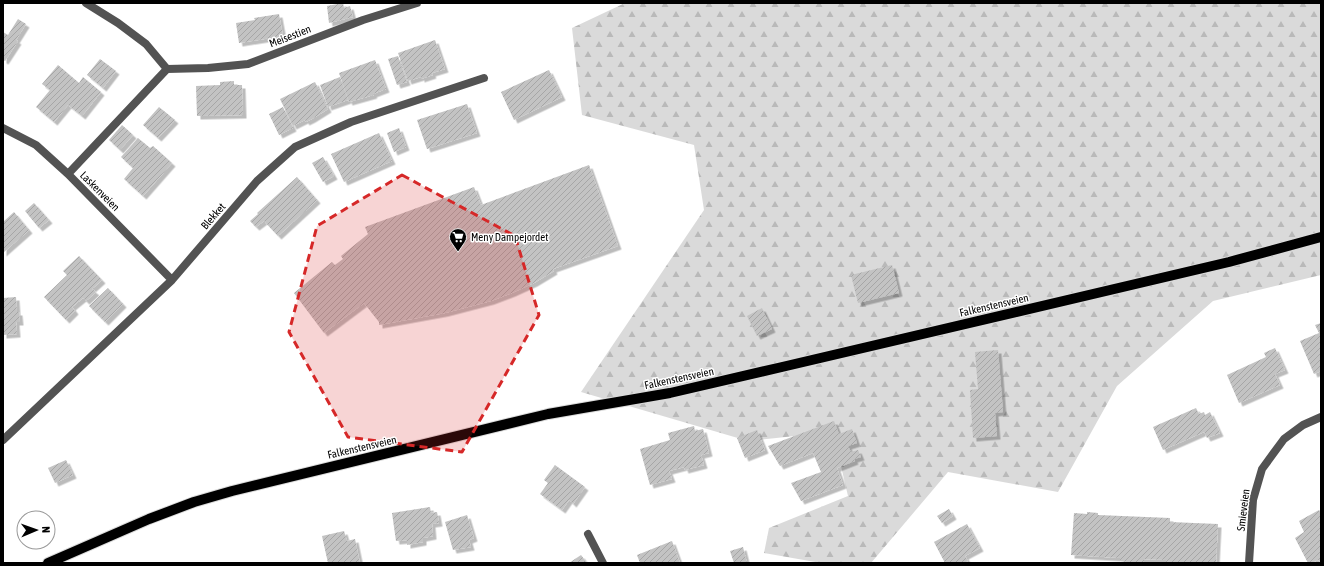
<svg xmlns="http://www.w3.org/2000/svg" width="1324" height="566" viewBox="0 0 1324 566" font-family="'Asap Condensed',sans-serif">
	<defs>
		<pattern id="forest-firs" width="22" height="20" patternUnits="userSpaceOnUse"><rect width="22" height="20" fill="#dadada"/><path d="M5 1l3.5 6h-7zM16 11l3.5 6h-7z" fill="#b9b9b9"/></pattern>
		<pattern id="building-hatch" width="6" height="6" patternUnits="userSpaceOnUse"><rect width="6" height="6" fill="#c3c3c3"/><path d="M-1 1l2-2M0 6l6-6M5 7l2-2" fill="none" stroke="#a6a6a6"/></pattern>
		<filter id="shadow"><feDropShadow dx="3.5" dy="3.5" stdDeviation="0" flood-color="#0004"/></filter>
	</defs>
	<rect width="100%" height="100%" fill="#fff"/>
	<path fill="url(#forest-firs)" d="M625 3H1321V275L1213 301 1117 386 1058 492 948 472 871 563H821L764 553 769 528 848 496 833 432 748 441 581 392 704 210 694 145 582 115 572 28Z"/>
	<path fill="url(#building-hatch)" filter="url(#shadow)" d="M343 3 344 8 350 6 353 17 329 23 327 6Z
		M279 14 283 36 239 43 236 23 255 20 254 18Z
		M18 19 26 24 16 40 18 41 5 61 3 60V32L8 35Z
		M435 40 445 69 432 73 433 75 421 79V77L408 81 398 53Z
		M398 56 407 82 397 85 388 59Z
		M100 59 116 71 103 88 87 75Z
		M375 60 386 89 373 94 374 95 349 102 339 73Z
		M58 65 79 83 83 77 101 92 82 116 68 105 54 122 36 107 50 90 42 84Z
		M549 70 562 97 514 120 501 92Z
		M340 77 348 100 328 107 320 85Z
		M234 81V85H242L243 115 197 116 196 86 220 85V82Z
		M315 82 328 109 312 119 306 122 305 120 293 126 280 99Z
		M467 104 477 133 427 149 417 120Z
		M159 107 175 120 158 138 143 125Z
		M283 107 293 128 279 135 269 114Z
		M122 125 133 135 120 150 109 140Z
		M399 128 406 147 394 152 387 133Z
		M379 133 392 161 344 182 331 154Z
		M138 138 150 148 153 146 172 163 143 196 124 179 133 168 121 157Z
		M323 157 334 176 323 182 312 163Z
		M589 165 618 246 553 269 554 271 534 283 512 293 491 301 445 313 379 325V322L364 303 324 333 294 293 332 262 335 265 343 259 341 256 368 234 365 227 474 187 481 205Z
		M297 177 317 200 278 236 264 221 256 227 250 221 258 214 257 213Z
		M34 203 49 220 39 228 25 211Z
		M14 212 29 230 3 253V222Z
		M79 256 102 280 92 289 96 292 86 301 83 298 72 307 75 311 66 320 44 297 67 275 63 271Z
		M892 265 899 293 858 303 851 275Z
		M108 288 123 304 105 322 89 306Z
		M16 297 17 312H19L20 322H16L17 334 3 335V298Z
		M762 308 772 329 757 336 747 316Z
		M1321 323V371L1314 374 1300 341 1319 333 1315 325Z
		M1275 348 1285 370 1275 374 1280 385 1239 403 1227 375 1266 357 1264 353Z
		M998 350 1003 412 995 413 997 436 973 438 970 390 978 389 975 352Z
		M1196 408 1199 414 1204 412 1205 415 1210 412 1220 433 1207 438 1204 432 1163 450 1153 427Z
		M834 421 839 434 852 429 857 443 848 446 851 452 858 450 861 457 854 459 855 461 837 468 843 485 801 501 791 483 821 472 813 453 780 466 768 446Z
		M694 426 695 431 703 429 709 453 701 455 704 465 685 470 684 467 669 471 672 479 650 485 640 449 670 440 668 433Z
		M757 430 765 450 745 458 737 438Z
		M66 460 73 475 55 483 48 468Z
		M555 465 585 487 573 504 569 500 562 510 540 494 548 483 544 480Z
		M430 507 431 513 437 512 439 523 432 524 433 536 423 538V542L407 545V540L396 541 392 513Z
		M949 509 953 516 942 523 937 516Z
		M1319 510 1321 513V563L1318 560 1312 563H1308L1295 538 1304 532 1299 521Z
		M1087 512 1098 513V515L1170 518V522L1218 524 1216 563H1166V560L1144 559V563H1134L1120 561V558L1071 555 1074 513 1087 514Z
		M467 515 474 538 469 540 471 547 453 550 445 522Z
		M967 524 980 548 965 556 968 561 964 563H945L934 542Z
		M344 531 347 541 355 539 360 563H328L322 536Z
		M672 541 680 563H640L637 555Z
		M743 547 747 563H734L730 551Z
		M581 555 587 563H569Z"/>
	<g fill="none" stroke-linecap="round" stroke-linejoin="round">
		<g stroke="#dbdbdb" stroke-width="12">
			<path id="primary" d="M48 563 149 519 194 502 232 491 548 414 670 393 782 367 1229 262 1321 237"/>
		</g>
		<path stroke="#535353" stroke-width="8" d="M86 3 118 23 146 44 167 69
			M3 128 36 145 68 174 172 280
			M68 174 167 69 208 68 248 64 363 20 417 3
			M3 440 172 280 257 181 295 147 351 122 484 78
			M588 534 603 563
			M1249 563 1253 500 1262 469 1284 439 1303 425 1321 417"/>
		<use href="#primary" stroke="#000" stroke-width="10"/>
	</g>
	<path fill="#d62828" fill-opacity="0.2" stroke="#d62828" stroke-width="3" stroke-dasharray="8 5" stroke-linejoin="round" d="M402 175 515 236 539 315 462 452 348 437 289 332 317 226Z"/>
	<defs>
		<g id="supermarket-pin" transform="scale(0.9)"><path d="M0 17L-7.5 6A9.5 9.5 0 1 1 7.5 6Z" fill="#000" stroke="#fff"/><path d="M-6-5.5h2.5l.6 2H6L4.5 2H-2.5L-4.4-4H-6ZM-1.5 3.2a1.3 1.3 0 1 0 .1 0ZM3 3.2a1.3 1.3 0 1 0 .1 0Z" fill="#fff"/></g>
	</defs>
	<g fill-rule="evenodd">
		<use href="#supermarket-pin" x="458" y="237"/>
	</g>
	<g text-anchor="middle" stroke-width="3" stroke-linejoin="round" paint-order="stroke">
		<g font-size="11" fill="#000" stroke="#fff">
			<text transform="translate(290 36) rotate(-21)" y="4">Meisestien</text>
			<text transform="translate(100 191) rotate(45)" y="4">Laskenveien</text>
			<text transform="translate(213 216) rotate(-49)" y="4">Blekket</text>
			<text transform="translate(994 305) rotate(-13)" y="4">Falkenstensveien</text>
			<text transform="translate(679 378) rotate(-12)" y="4">Falkenstensveien</text>
			<text transform="translate(362 447) rotate(-13)" y="4">Falkenstensveien</text>
			<text transform="translate(1243 510) rotate(-83)" y="4">Smieveien</text>
		</g>
		<g font-size="11" fill="#000" stroke="#fff" text-anchor="start">
			<text x="471" y="241">Meny Dampejordet</text>
		</g>
	</g>
	<rect width="1324" height="566" fill="none" stroke="#000000" stroke-width="8"/>
	<g transform="translate(36 530) rotate(88)"><circle r="19" fill="#ffffff" stroke="#999999"/>
	<path d="M0-3L7 15L0 10L-7 15Z" fill="#000000"/>
	<text y="-6" font-size="11" font-weight="bold" text-anchor="middle" fill="#000000">N</text>
	</g>
</svg>
